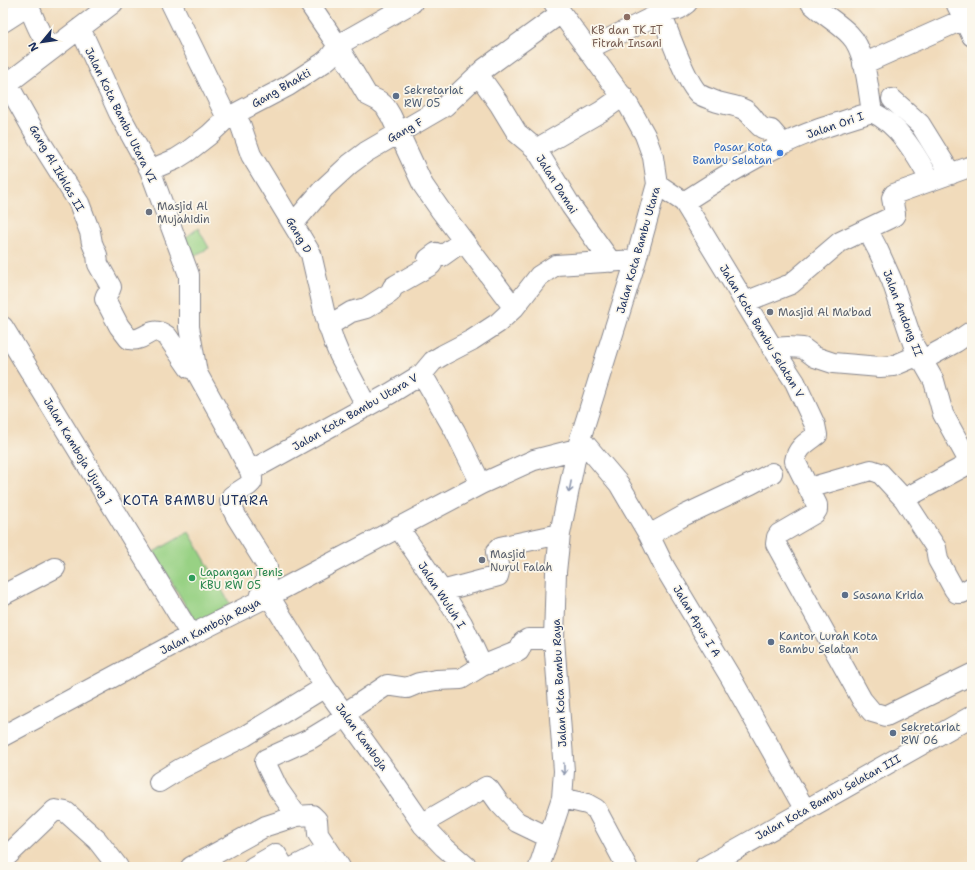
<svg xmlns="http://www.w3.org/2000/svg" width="975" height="870" viewBox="0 0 975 870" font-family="'Shantell Sans',sans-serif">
	<rect width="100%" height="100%" fill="#fbf7ec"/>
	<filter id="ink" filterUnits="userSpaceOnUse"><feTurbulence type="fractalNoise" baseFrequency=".025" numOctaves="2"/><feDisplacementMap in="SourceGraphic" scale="8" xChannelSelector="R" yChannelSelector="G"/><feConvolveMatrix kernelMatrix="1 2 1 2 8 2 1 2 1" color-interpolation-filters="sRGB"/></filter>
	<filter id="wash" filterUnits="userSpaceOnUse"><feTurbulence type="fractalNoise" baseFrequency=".012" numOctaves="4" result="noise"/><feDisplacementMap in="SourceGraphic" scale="16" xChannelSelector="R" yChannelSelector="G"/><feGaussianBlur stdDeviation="0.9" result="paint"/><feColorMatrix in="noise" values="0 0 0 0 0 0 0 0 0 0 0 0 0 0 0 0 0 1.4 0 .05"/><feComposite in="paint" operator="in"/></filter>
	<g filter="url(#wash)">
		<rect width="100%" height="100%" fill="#f1dbbb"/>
		<path fill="#98d184" stroke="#5a8071" d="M198 228 209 248 188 259 180 242Z
			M189 532 230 604 196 623 154 552Z"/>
	</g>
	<g filter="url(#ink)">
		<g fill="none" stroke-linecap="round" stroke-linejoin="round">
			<g stroke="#86858c" stroke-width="22">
				<path id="minor" d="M27 3C35 19 39 36 52 48
					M171 3 227 118
					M309 3 338 46 367 95 379 101 385 106 391 116 423 185 441 211 514 308
					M811 3C823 15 839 23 850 35 866 51 868 90 872 112
					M956 3 972 36
					M661 13C668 31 686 83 699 94 702 96 707 98 710 99 721 105 735 104 745 110 757 118 755 129 771 130L777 137 780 145
					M3 22 28 6
					M80 28 119 113 150 170 189 275V327L197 373 233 438 250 471 252 478V482L249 485 232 496 230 501 231 506 237 518 267 566 266 579 259 601
					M588 49 661 13 679 9 687 3
					M863 64 964 19
					M478 74 500 105 517 133 536 149 571 206 611 262
					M3 76 38 138 79 203 90 232 92 243 97 255 98 264 111 287C110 292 105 294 105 299L119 326 129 339C146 343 149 323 167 336L189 368
					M3 87 113 3
					M892 99 920 124 951 174
					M872 112C900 125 916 155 931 181
					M235 114 241 126 251 155 311 254 325 315 334 342 339 354 367 407
					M536 149 602 111 623 96
					M150 170 176 159 187 152 209 135 227 118 288 86 323 63 329 58 338 46 345 41 412 3
					M657 184 684 202 769 342 795 382 815 425 817 435C806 443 797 448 795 461L817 505V510L815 513 779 534 777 537 776 544 862 700 872 712 886 716 972 674
					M684 202C715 182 746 162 779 146 809 131 840 122 872 112
					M293 224 324 188 350 164 366 152 445 106 484 69 561 13
					M867 229 878 250 892 281 914 346 934 381 943 414 965 454 972 460
					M745 302 791 284 840 242 894 216 895 214 892 198 894 194 972 166
					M328 326 351 312 366 308 390 293 393 287 396 285 431 265 432 264 428 259 436 253 442 256 463 241
					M3 327 191 635
					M772 348 788 347 803 348 815 357 833 363 880 367 893 366 919 355
					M921 361 956 342 972 331
					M422 374 455 431 481 484
					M580 438 619 484 649 535 665 568 731 678 805 810
					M250 471 391 393 422 374 433 361 443 355 472 340 498 323 514 308 539 276 556 265 636 260
					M809 488 871 470 880 473 904 499 936 548 938 560 954 589 957 593H962L972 587
					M904 499 972 462
					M398 527 442 591 462 623 482 666
					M649 535 685 515 751 484 772 473
					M442 591 498 576 499 572 496 552 500 547 560 534
					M3 595 55 568
					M269 596 325 687 392 780 423 825 444 847 467 867
					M345 713 387 685 407 688 419 683 436 680 461 679 482 666 519 651 523 642 528 639H554
					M3 736 191 635 269 596 481 484 534 460 577 449
					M159 782 180 769 245 736 325 687
					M562 798 587 804 596 809 627 867
					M297 816 278 789 265 762 266 759 310 739 333 725 346 714
					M423 825 432 818 486 787 489 789 499 803 517 822 548 837
					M3 860 55 810 66 812 97 840 118 867
					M191 867 266 826 297 816 312 815 317 820 318 834 340 867
					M253 867 276 854 284 867
					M294 867 327 850
					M539 867 562 798 564 771 554 639 556 572 560 534 577 449 636 260 657 184 653 157 645 135 629 106 554 3
					M705 867 972 716"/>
			</g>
			<use href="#minor" stroke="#fff" stroke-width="20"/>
		</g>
		<defs><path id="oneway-shaft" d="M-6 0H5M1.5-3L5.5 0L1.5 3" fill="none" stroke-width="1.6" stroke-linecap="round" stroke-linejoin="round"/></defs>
		<g stroke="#8d97ae">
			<use href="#oneway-shaft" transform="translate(570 487) rotate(101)"/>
			<use href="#oneway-shaft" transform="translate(564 769) rotate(89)"/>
		</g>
	</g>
	<circle fill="#8d6e63" stroke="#fbf7ec" stroke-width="1.5" cx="627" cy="17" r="4"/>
	<g fill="#5c6f8a" stroke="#fbf7ec" stroke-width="1.5">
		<circle cx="396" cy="96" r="4"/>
		<circle cx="845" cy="595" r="4"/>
		<circle cx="771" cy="642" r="4"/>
		<circle cx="893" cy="733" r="4"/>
	</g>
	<circle fill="#3f7fe0" stroke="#fbf7ec" stroke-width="1.5" cx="780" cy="153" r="4"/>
	<g fill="#6b7280" stroke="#fbf7ec" stroke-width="1.5">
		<circle cx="149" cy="212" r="4"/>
		<circle cx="770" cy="312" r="4"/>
		<circle cx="482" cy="560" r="4"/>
	</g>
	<circle fill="#2e9e5b" stroke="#fbf7ec" stroke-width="1.5" cx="192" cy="578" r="4"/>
	<g text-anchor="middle" stroke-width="3.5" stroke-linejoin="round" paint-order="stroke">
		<g font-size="11" fill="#785e54" stroke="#fbf7ec">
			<text x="627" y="34">KB dan TK IT<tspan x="627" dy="13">Fitrah Insani</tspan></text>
		</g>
		<g font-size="11" fill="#1b2f5e" stroke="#fbf7ec">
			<text transform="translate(281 88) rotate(-30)" y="4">Gang Bhakti</text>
			<text transform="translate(121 115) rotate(64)" y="4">Jalan Kota Bambu Utara VI</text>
			<text transform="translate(835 125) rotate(-19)" y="4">Jalan Ori I</text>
			<text transform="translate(405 130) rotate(-29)" y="4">Gang F</text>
			<text transform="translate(57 168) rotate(60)" y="4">Gang Al Ikhlas II</text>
			<text transform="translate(557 184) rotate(58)" y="4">Jalan Damai</text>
			<text transform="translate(299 235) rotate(60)" y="4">Gang D</text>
			<text transform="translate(638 250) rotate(-74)" y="4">Jalan Kota Bambu Utara</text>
			<text transform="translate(903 313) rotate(69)" y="4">Jalan Andong II</text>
			<text transform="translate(762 331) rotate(59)" y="4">Jalan Kota Bambu Selatan V</text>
			<text transform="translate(355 412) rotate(-30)" y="4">Jalan Kota Bambu Utara V</text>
			<text transform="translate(78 451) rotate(59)" y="4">Jalan Kamboja Ujung 1</text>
			<text transform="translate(442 595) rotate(57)" y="4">Jalan Wuluh I</text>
			<text transform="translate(697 621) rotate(59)" y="4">Jalan Apus I A</text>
			<text transform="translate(210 626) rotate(-27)" y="4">Jalan Kamboja Raya</text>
			<text transform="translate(559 683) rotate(-93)" y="4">Jalan Kota Bambu Raya</text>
			<text transform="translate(362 737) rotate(54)" y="4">Jalan Kamboja</text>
			<text transform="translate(828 797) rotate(-29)" y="4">Jalan Kota Bambu Selatan III</text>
		</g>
		<g font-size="11" fill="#4e5e75" stroke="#fbf7ec" text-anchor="start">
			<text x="404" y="94">Sekretariat<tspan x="404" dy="13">RW 05</tspan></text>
			<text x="853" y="599">Sasana Krida</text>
			<text x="779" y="640">Kantor Lurah Kota<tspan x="779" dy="13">Bambu Selatan</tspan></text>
			<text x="901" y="731">Sekretariat<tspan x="901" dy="13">RW 06</tspan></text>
		</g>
		<g font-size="11" fill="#366cbe" stroke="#fbf7ec" text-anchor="end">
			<text x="772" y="151">Pasar Kota<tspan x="772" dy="13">Bambu Selatan</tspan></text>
		</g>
		<g font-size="11" fill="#5b616d" stroke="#fbf7ec" text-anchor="start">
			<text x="157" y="210">Masjid Al<tspan x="157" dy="13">Mujahidin</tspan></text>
			<text x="778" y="316">Masjid Al Ma'bad</text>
			<text x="490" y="558">Masjid<tspan x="490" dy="13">Nurul Falah</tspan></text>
		</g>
		<g font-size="11" fill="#27864d" stroke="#fbf7ec" text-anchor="start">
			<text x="200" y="576">Lapangan Tenis<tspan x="200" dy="13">KBU RW 05</tspan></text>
		</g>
		<g font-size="13" letter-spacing="1" fill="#1b2f5e" stroke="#fbf7ec">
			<text x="196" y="505">KOTA BAMBU UTARA</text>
		</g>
	</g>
	<rect width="975" height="870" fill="none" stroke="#fbf7ec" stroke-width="16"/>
	<g transform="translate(42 42) rotate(241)" stroke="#fbf7ec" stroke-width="3" paint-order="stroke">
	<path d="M0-3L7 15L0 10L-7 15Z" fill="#1b2f5e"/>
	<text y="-6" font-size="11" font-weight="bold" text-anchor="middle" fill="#1b2f5e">N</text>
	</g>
</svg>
